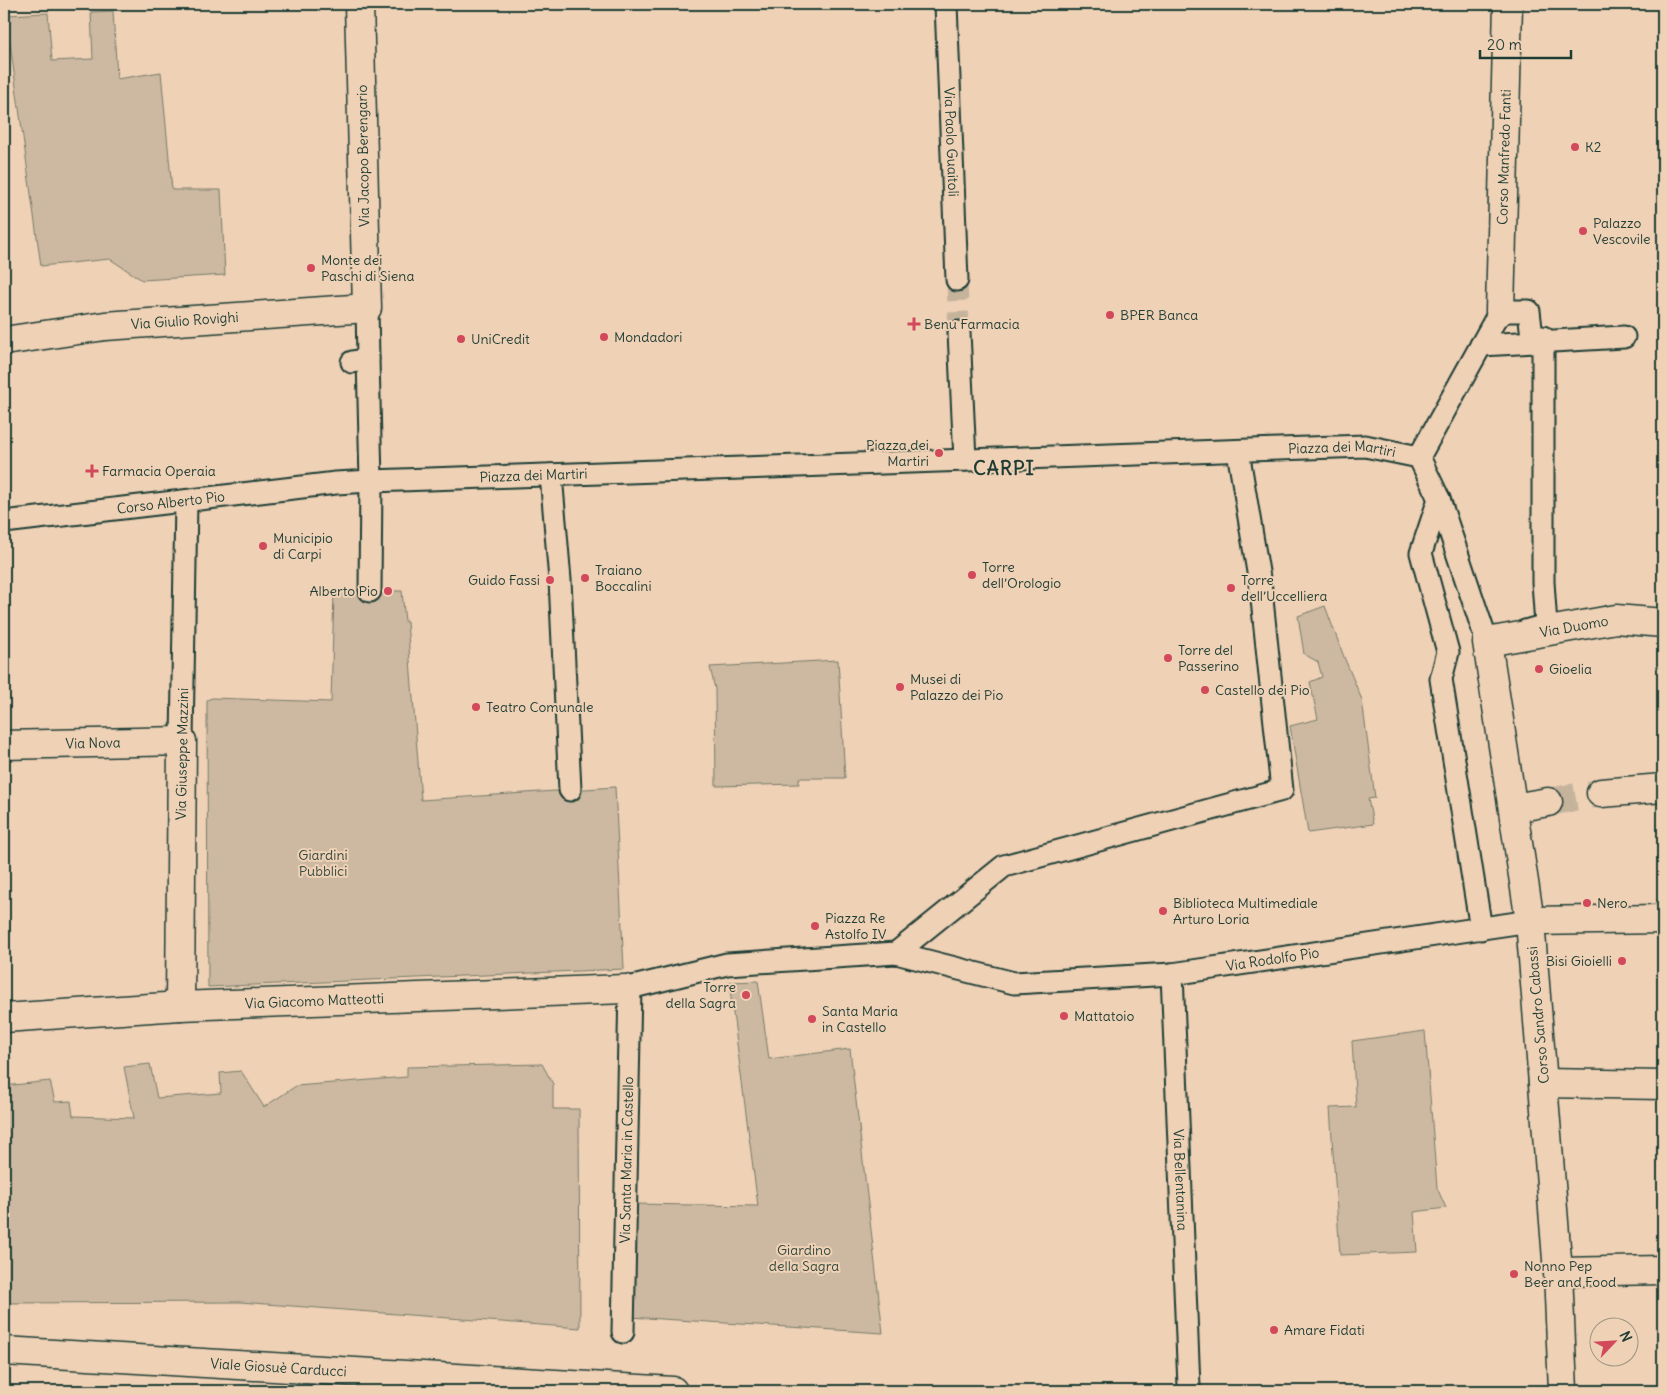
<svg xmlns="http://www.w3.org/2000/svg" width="1667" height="1395" viewBox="0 0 1667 1395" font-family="Delius,sans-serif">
	<rect width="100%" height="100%" fill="#efd1b6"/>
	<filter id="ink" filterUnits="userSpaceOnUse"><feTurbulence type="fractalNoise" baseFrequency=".02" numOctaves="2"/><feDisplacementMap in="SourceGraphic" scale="10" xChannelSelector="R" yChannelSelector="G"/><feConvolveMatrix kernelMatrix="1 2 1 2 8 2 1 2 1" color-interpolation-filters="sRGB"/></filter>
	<g filter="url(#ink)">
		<path fill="#cdb9a1" stroke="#767b6a" d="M113 11 117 79 161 72 172 190H221L225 275 142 280 110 259 41 266 6 15 48 13 52 61 93 59 91 12Z
			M334 591H402L405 622H407L421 800 615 787 624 969 208 987 207 700 212 698 331 702Z
			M1325 606 1344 657 1362 700 1375 798 1368 799 1373 824 1308 833 1290 726 1318 719 1310 682 1322 677 1318 662 1304 654 1298 616Z
			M838 660 845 778H799V784L716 786 715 689 710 667Z
			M758 981 769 1059 850 1049 883 1333 630 1317 633 1204 758 1206 729 982Z
			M1425 1031 1437 1188 1446 1208 1414 1212 1417 1252 1340 1255 1330 1108 1356 1107 1352 1041Z
			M150 1064 157 1098 221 1093 220 1073 241 1071 264 1107 296 1086 407 1077V1067L542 1064 553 1084V1109H579L580 1328 240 1302 4 1303V1086L50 1081 55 1102 71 1101 73 1116 134 1118 124 1067Z"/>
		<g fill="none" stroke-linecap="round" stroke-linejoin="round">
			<path stroke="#c5b39c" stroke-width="21" stroke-dasharray="21 11" stroke-linecap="butt" d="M957 280 959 332"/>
			<path stroke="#c5b39c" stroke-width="28" stroke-dasharray="28 14" stroke-linecap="butt" d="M1548 802 1601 793"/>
			<g stroke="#1f3d34" stroke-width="25">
				<g id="pedestrian">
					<path id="s1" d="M946 4 957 280"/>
					<path d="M367 308 368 359"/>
					<path d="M959 332 965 460"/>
					<path d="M1481 345 1624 337"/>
					<path d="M352 362 368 359 371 481 370 591"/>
					<path d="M1419 457 1500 311H1529L1532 337H1543V582L1546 625 1525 631"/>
					<path d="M1419 457 1439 499 1487 642"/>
					<path d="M551 475 560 580 570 790"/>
					<path d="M1439 499 1421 553 1448 652 1441 679 1481 929"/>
					<path id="s2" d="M4 522 336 483 371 481 1365 446 1419 457"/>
					<path d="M182 741 186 501"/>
					<path d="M896 953 1004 866 1282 790 1261 590 1238 451"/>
					<path id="s3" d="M1172 974 1189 1386"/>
					<path id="s4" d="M625 989 727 964 896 953 1014 983 1172 974 1530 921"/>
					<path id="s5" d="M623 1332 630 987"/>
				</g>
			</g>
			<g stroke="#1f3d34" stroke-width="31">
				<g id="minor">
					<path id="s6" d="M1500 311 1508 4"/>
					<path id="s7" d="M4 341 105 326 367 308 359 4"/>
					<path id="s8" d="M4 745 182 741 180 1006"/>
					<path d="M1601 793 1663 788"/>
					<path d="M1514 808 1548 802"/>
					<path d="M1530 921 1663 919"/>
					<path id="s9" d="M4 1018 180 1006 625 989"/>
					<path d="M1543 1083 1663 1085"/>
					<path d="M1558 1272 1663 1270"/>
					<path id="s10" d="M1563 1391 1558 1272 1530 921 1487 642 1616 619 1663 623"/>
				</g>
			</g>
			<g stroke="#1f3d34" stroke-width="31">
				<g id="secondary">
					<path id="s11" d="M4 1351 673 1391"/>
				</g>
			</g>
			<use href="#pedestrian" stroke="#efd1b6" stroke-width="21"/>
			<use href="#minor" stroke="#efd1b6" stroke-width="28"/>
			<use href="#secondary" stroke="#efd1b6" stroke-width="28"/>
		</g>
	</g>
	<g fill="#d1495b" stroke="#efd1b6" stroke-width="2">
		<circle cx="1575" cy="147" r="5"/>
		<circle cx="1583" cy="231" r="5"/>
		<circle cx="311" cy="268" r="5"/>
		<circle cx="1110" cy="315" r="5"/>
		<path d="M911.5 316.5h5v5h5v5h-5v5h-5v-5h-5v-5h5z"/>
		<circle cx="604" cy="337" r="5"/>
		<circle cx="461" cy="339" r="5"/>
		<circle cx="939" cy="453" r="5"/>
		<path d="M89.5 463.5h5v5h5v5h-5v5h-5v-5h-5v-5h5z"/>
		<circle cx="263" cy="546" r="5"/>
		<circle cx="972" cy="575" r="5"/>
		<circle cx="585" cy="578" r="5"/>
		<circle cx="550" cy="580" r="5"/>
		<circle cx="1231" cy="588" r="5"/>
		<circle cx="388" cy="591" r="5"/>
		<circle cx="1168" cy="658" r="5"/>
		<circle cx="1539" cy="669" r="5"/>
		<circle cx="900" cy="687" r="5"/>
		<circle cx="1205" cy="690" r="5"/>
		<circle cx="476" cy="707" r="5"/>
		<circle cx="1587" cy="903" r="5"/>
		<circle cx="1163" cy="911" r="5"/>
		<circle cx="815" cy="926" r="5"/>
		<circle cx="1622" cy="961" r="5"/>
		<circle cx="746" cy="995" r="5"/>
		<circle cx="1064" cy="1016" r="5"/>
		<circle cx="812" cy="1019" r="5"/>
		<circle cx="1514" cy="1274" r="5"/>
		<circle cx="1274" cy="1330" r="5"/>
	</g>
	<g text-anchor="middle" stroke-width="4" stroke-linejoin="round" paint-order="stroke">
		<g font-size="14" fill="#1f3d34" stroke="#efd1b6">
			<text dy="5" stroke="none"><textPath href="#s1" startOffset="138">Via Paolo Guaitoli</textPath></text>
			<text transform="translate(363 156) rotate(-91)" y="5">Via Jacopo Berengario</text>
			<text dy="5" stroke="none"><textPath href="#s6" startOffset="154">Corso Manfredo Fanti</textPath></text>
			<text dy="5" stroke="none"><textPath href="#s7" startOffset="182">Via Giulio Rovighi</textPath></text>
			<text dy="5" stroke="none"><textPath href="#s2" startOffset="1341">Piazza dei Martiri</textPath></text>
			<text dy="5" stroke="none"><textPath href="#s2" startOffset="532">Piazza dei Martiri</textPath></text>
			<text dy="5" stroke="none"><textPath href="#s2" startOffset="168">Corso Alberto Pio</textPath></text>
			<text dy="5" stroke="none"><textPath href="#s10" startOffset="842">Via Duomo</textPath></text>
			<text dy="5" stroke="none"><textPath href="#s8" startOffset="89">Via Nova</textPath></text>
			<text transform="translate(182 754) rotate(-89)" y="5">Via Giuseppe Mazzini</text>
			<text dy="5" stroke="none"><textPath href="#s4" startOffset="656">Via Rodolfo Pio</textPath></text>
			<text dy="5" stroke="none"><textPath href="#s9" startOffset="311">Via Giacomo Matteotti</textPath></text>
			<text transform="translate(1538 1015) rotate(-95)" y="5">Corso Sandro Cabassi</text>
			<text dy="5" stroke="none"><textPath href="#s5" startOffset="172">Via Santa Maria in Castello</textPath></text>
			<text dy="5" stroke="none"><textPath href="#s3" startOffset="206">Via Bellentanina</textPath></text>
			<text dy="5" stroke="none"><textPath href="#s11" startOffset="275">Viale Giosuè Carducci</textPath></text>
		</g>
		<g font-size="14" fill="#1f3d34" stroke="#efd1b6" text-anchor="start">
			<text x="1585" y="152">K2</text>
			<text x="1593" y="228">Palazzo<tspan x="1593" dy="16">Vescovile</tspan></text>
			<text x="321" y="265">Monte dei<tspan x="321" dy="16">Paschi di Siena</tspan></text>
			<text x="1120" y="320">BPER Banca</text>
			<text x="924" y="329">Benu Farmacia</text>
			<text x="614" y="342">Mondadori</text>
			<text x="471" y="344">UniCredit</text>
			<text x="929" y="450" text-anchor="end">Piazza dei<tspan x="929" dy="16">Martiri</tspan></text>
			<text x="102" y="476">Farmacia Operaia</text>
			<text x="273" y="543">Municipio<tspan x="273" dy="16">di Carpi</tspan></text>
			<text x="982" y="572">Torre<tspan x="982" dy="16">dell’Orologio</tspan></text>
			<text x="595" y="575">Traiano<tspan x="595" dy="16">Boccalini</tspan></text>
			<text x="540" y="585" text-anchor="end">Guido Fassi</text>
			<text x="1241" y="585">Torre<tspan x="1241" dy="16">dell’Uccelliera</tspan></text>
			<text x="378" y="596" text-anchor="end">Alberto Pio</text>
			<text x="1178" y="655">Torre del<tspan x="1178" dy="16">Passerino</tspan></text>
			<text x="1549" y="674">Gioelia</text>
			<text x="910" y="684">Musei di<tspan x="910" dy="16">Palazzo dei Pio</tspan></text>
			<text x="1215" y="695">Castello dei Pio</text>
			<text x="486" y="712">Teatro Comunale</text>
			<text x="1173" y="908">Biblioteca Multimediale<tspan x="1173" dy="16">Arturo Loria</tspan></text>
			<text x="1597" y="908">Nero</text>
			<text x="825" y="923">Piazza Re<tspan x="825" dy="16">Astolfo IV</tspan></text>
			<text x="1612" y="966" text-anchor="end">Bisi Gioielli</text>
			<text x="736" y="992" text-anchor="end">Torre<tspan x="736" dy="16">della Sagra</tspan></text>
			<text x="822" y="1016">Santa Maria<tspan x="822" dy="16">in Castello</tspan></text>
			<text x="1074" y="1021">Mattatoio</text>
			<text x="1524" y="1271">Nonno Pep<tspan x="1524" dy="16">Beer and Food</tspan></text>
			<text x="1284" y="1335">Amare Fidati</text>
		</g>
		<g font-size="14" fill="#30493f" stroke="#efd1b6">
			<text x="323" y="860">Giardini<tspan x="323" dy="16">Pubblici</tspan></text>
			<text x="804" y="1255">Giardino<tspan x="804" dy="16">della Sagra</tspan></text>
		</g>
		<g font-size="19" font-weight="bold" letter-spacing="1" fill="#1f3d34" stroke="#efd1b6">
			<text x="1004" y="475">CARPI</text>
		</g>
	</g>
	<rect width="1667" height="1395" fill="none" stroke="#efd1b6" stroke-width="20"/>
	<rect x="10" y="10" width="1647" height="1375" fill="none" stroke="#1f3d34" stroke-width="2" filter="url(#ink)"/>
	<g transform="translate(1614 1342) rotate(65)"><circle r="24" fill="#efd1b6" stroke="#9c9682"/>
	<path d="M0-4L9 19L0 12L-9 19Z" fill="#d1495b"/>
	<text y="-8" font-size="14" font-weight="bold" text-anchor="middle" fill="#1f3d34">N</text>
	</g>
	<path d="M1480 50v8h91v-8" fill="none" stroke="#1f3d34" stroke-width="2.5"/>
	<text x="1487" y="50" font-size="15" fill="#1f3d34" stroke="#efd1b6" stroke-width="4" paint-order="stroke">20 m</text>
</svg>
